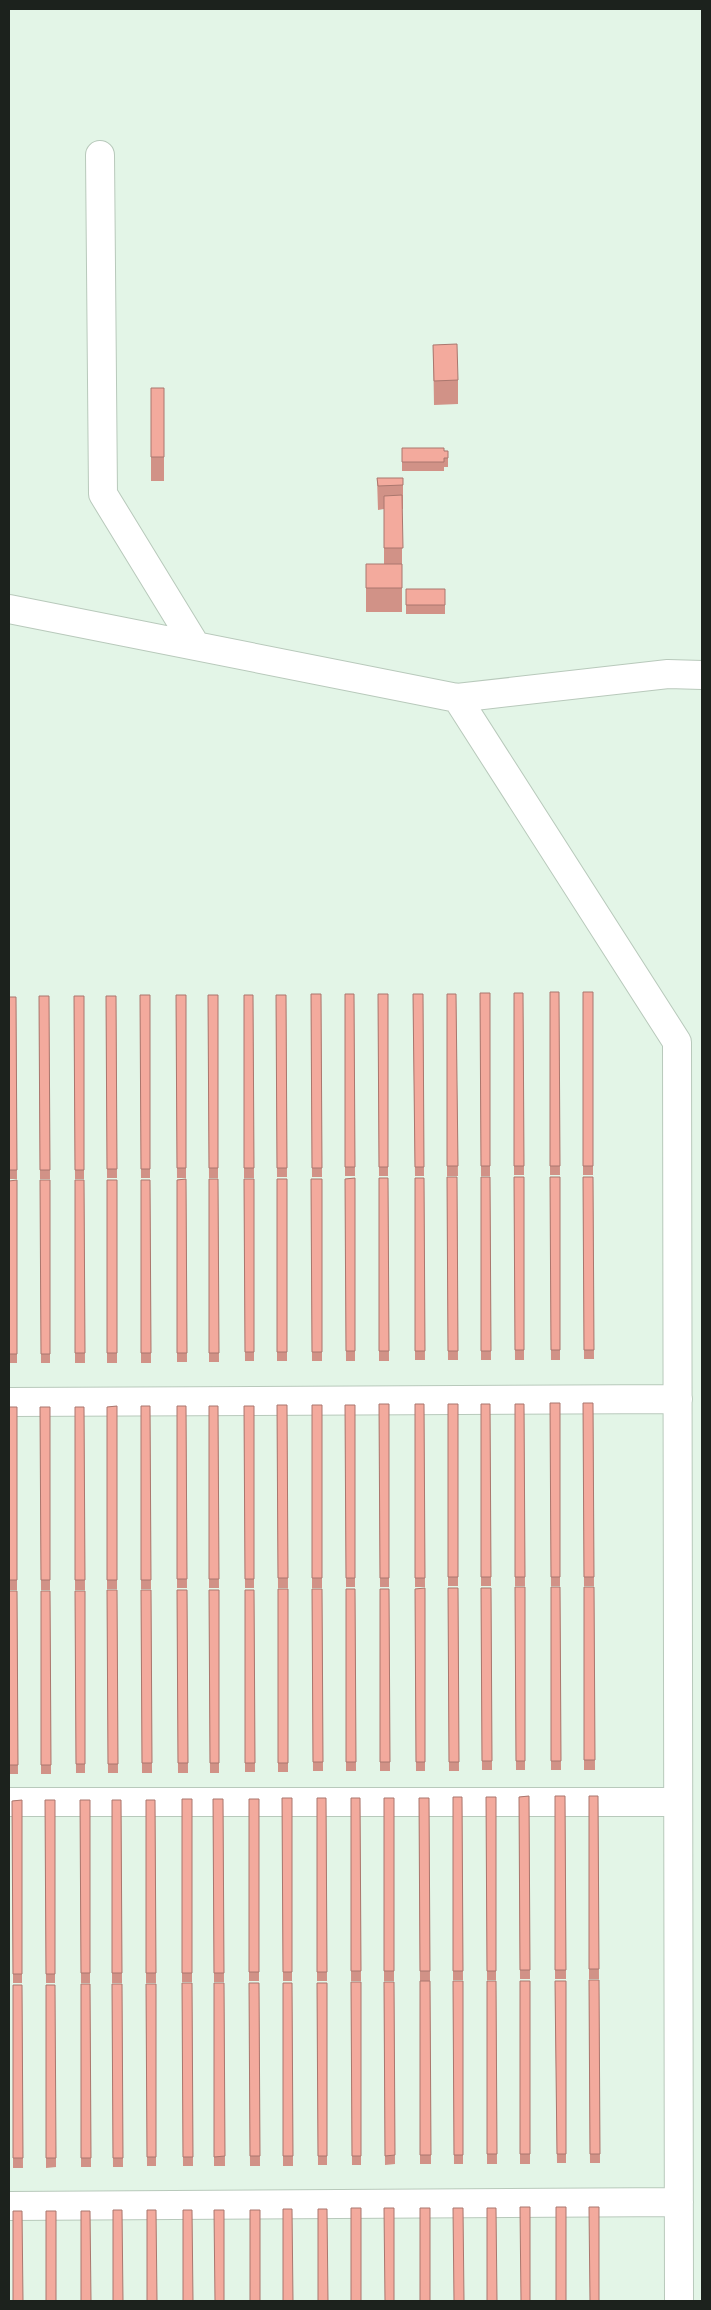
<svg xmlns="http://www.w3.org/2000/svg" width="711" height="2310" viewBox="0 0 711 2310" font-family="'Varela Round',sans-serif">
	<rect width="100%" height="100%" fill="#e3f5e7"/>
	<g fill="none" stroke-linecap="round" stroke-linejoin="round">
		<g stroke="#b8c9bb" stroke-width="30">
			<path id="minor" d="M100 155 103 494 196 646
				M9 609 457 698 668 674 702 675
				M457 698 677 1042 679 2301
				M9 1402 678 1399
				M9 1802H678
				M9 2206 679 2202"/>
		</g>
		<use href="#minor" stroke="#fff" stroke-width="28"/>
	</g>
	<path fill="#d19287" d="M433 345 458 380V404L434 405Z
		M151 388H164V481H151Z
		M402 448 448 451V467H444V471H402Z
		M377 478H403V509H402V612H366V564H384V509L378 510Z
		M406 589H445V614H406Z
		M550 992H559L560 1175H550Z
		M583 992H593V1175H583Z
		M480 993H490V1176H481Z
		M514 993H523L524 1175H514Z
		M311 994H321L322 1177H312Z
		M345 994H354L355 1176H345Z
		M378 994H388V1176H379Z
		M413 994H423L424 1176H415Z
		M447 994H456L458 1176H447Z
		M140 995H150V1178H141Z
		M176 995H186V1178H177Z
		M208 995H218V1178H209Z
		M244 995H253L254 1178H244Z
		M276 995H286L287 1177H277Z
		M39 996H49L50 1179H40Z
		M74 996H84V1179H75Z
		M106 996H116L117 1178H107Z
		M9 997H16L17 1179H9Z
		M447 1177H457L458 1360H448Z
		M481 1177H490L491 1360H481Z
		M514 1177H524V1360H515Z
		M550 1177H560V1360H551Z
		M583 1177H593L594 1359H584Z
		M355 1178V1361H346L345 1179Z
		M379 1178H388L389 1361H379Z
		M415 1178H424L425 1360H415Z
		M186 1179 187 1362H177V1180Z
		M209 1179H218L219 1362H209Z
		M244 1179H254V1361H245Z
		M277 1179H287V1361H277Z
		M311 1179H322V1361H312Z
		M40 1180H50V1363H41Z
		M75 1180H84L85 1363H75Z
		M107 1180H117V1363H107Z
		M141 1180H150L151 1363H141Z
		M9 1181 17 1354V1363H9Z
		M550 1403H560V1586H551Z
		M583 1403H593L594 1586H584Z
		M379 1404H389V1587H380Z
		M415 1404H424L425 1587H415Z
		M448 1404H458V1586H448Z
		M481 1404H490L491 1586H481Z
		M515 1404H524L525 1586H515Z
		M277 1405H287L288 1588H278Z
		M312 1405H322V1588H312Z
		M345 1405H355V1587H346Z
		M117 1406V1589H107V1407Z
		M141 1406H150L151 1589H141Z
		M177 1406H186L187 1588H177Z
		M209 1406H218L219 1588H209Z
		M244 1406H254V1588H245Z
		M9 1407H17V1590H9Z
		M40 1407H50V1590H41Z
		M75 1407H84L85 1590H75Z
		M515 1587H525V1770H516Z
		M551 1587H560L561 1770H551Z
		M584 1587H594L595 1770H584Z
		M425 1588V1771H416L415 1589Z
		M448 1588H458L459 1771H449Z
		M481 1588H491L492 1770H482Z
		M278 1589H288V1772H278Z
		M312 1589H322L323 1771H313Z
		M346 1589H355L356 1771H346Z
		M380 1589H389L390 1771H380Z
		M107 1590H117L118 1773H108Z
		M141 1590H151L152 1773H142Z
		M177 1590H187L188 1773H178Z
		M209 1590H219V1773H210Z
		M245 1590H254L255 1772H245Z
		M9 1591H17L18 1774H9Z
		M41 1591H50L51 1774H41Z
		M75 1591H85V1773H76Z
		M529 1796 530 1979H520L519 1797Z
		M555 1796H565L566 1979H555Z
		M589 1796H598L599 1979H589Z
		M453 1797H462L463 1980H453Z
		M486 1797H496V1980H487Z
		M282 1798H292V1981H283Z
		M317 1798H326L327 1981H317Z
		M351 1798H360L361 1981H351Z
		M384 1798H394V1981H384Z
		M419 1798H429L430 1981H420Z
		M182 1799H192V1982H182Z
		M213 1799H223L224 1982H214Z
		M249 1799H259V1981H249Z
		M22 1800V1983H13L12 1801Z
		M45 1800H55V1983H46Z
		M80 1800H90V1983H81Z
		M112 1800H121L122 1983H112Z
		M146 1800H155L156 1983H146Z
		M589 1980H599L600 2163H590Z
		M420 1981H430L431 2164H420Z
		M453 1981H463V2164H454Z
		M487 1981H496L497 2164H487Z
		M520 1981H530V2164H520Z
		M555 1981H566V2163H557Z
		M351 1982H361V2165H352Z
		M384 1982H394L395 2164 385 2165Z
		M182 1983H192L193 2166H183Z
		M214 1983H224L225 2166H214Z
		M249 1983H259L260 2166H250Z
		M283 1983H292L293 2166H283Z
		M317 1983H327V2165H318Z
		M81 1984H90L91 2167H81Z
		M112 1984H122L123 2167H113Z
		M146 1984H156V2166H147Z
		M13 1985H22L23 2168H13Z
		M46 1994 56 2158V2167L46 2168Z"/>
	<path fill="#f3aa9d" stroke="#aa776e" d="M457 344 458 380 434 381 433 345Z
		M151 388H164V457H151Z
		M402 448H444V451H448V458H444V462H402Z
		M377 478H403V485L378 486Z
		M402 495 403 548H384V496Z
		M366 564H402V588H366Z
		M406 589H445V605H406Z
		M550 992H559L560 1166H550Z
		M583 992H593V1166H583Z
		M480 993H490V1166H481Z
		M514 993H523L524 1166H514Z
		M311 994H321L322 1168H312Z
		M345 994H354L355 1167H345Z
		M378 994H388V1167H379Z
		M413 994H423L424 1167H415Z
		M447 994H456L458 1166H447Z
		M140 995H150V1169H141Z
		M176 995H186V1168H177Z
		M208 995H218V1168H209Z
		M244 995H253L254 1168H244Z
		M276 995H286L287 1168H277Z
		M39 996H49L50 1170H40Z
		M74 996H84V1170H75Z
		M106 996H116L117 1169H107Z
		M9 997H16L17 1170H9Z
		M447 1177H457L458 1351H448Z
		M481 1177H490L491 1351H481Z
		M514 1177H524V1350H515Z
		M550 1177H560V1350H551Z
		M583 1177H593L594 1350H584Z
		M355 1178V1351H346L345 1179Z
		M379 1178H388L389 1351H379Z
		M415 1178H424L425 1351H415Z
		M186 1179 187 1353H177V1180Z
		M209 1179H218L219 1353H209Z
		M244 1179H254V1352H245Z
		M277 1179H287V1352H277Z
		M311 1179H322V1352H312Z
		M17 1180V1354H9V1181Z
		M40 1180H50V1354H41Z
		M75 1180H84L85 1353H75Z
		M107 1180H117V1353H107Z
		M141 1180H150L151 1353H141Z
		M550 1403H560V1577H551Z
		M583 1403H593L594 1577H584Z
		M379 1404H389V1578H380Z
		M415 1404H424L425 1578H415Z
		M448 1404H458V1577H448Z
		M481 1404H490L491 1577H481Z
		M515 1404H524L525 1577H515Z
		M277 1405H287L288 1578H278Z
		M312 1405H322V1578H312Z
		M345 1405H355V1578H346Z
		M117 1406V1580H107V1407Z
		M141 1406H150L151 1580H141Z
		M177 1406H186L187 1579H177Z
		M209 1406H218L219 1579H209Z
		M244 1406H254V1579H245Z
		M9 1407H17V1580H9Z
		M40 1407H50V1580H41Z
		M75 1407H84L85 1580H75Z
		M515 1587H525V1761H516Z
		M551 1587H560L561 1761H551Z
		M584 1587H594L595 1760H584Z
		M425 1588V1762H416L415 1589Z
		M448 1588H458L459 1762H449Z
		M481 1588H491L492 1761H482Z
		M278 1589H288V1763H278Z
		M312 1589H322L323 1762H313Z
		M346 1589H355L356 1762H346Z
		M380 1589H389L390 1762H380Z
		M107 1590H117L118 1764H108Z
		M141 1590H151L152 1763H142Z
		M177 1590H187L188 1763H178Z
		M209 1590H219V1763H210Z
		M245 1590H254L255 1763H245Z
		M9 1591H17L18 1765H9Z
		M41 1591H50L51 1765H41Z
		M75 1591H85V1764H76Z
		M529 1796 530 1970H520L519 1797Z
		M555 1796H565L566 1970H555Z
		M589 1796H598L599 1969H589Z
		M453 1797H462L463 1971H453Z
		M486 1797H496V1971H487Z
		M282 1798H292V1972H283Z
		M317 1798H326L327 1972H317Z
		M351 1798H360L361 1971H351Z
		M384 1798H394V1971H384Z
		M419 1798H429L430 1971H420Z
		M182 1799H192V1973H182Z
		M213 1799H223L224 1973H214Z
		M249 1799H259V1972H249Z
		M22 1800V1974H13L12 1801Z
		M45 1800H55V1974H46Z
		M80 1800H90V1973H81Z
		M112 1800H121L122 1973H112Z
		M146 1800H155L156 1973H146Z
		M589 1980H599L600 2154H590Z
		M420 1981H430L431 2155H420Z
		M453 1981H463V2155H454Z
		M487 1981H496L497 2154H487Z
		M520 1981H530V2154H520Z
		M555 1981H566V2154H557Z
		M351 1982H361V2156H352Z
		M384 1982H394L395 2155 385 2156Z
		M182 1983H192L193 2157H183Z
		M214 1983H224L225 2156 214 2157Z
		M249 1983H259L260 2156H250Z
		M283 1983H292L293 2156H283Z
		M317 1983H327V2156H318Z
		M81 1984H90L91 2158H81Z
		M112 1984H122L123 2158H113Z
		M146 1984H156V2157H147Z
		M13 1985H22L23 2158H13Z
		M46 1985H55L56 2158H46Z
		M520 2207H530V2301H521Z
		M556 2207H566V2301H556Z
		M589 2207H599V2301H590Z
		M351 2208H361V2301H351Z
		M384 2208H394V2301H385Z
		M420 2208H430V2301H420Z
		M453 2208H463L464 2301H454Z
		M487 2208H496L497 2301H487Z
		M283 2209H292L293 2301H283Z
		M318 2209H327L328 2301H318Z
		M113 2210H122L123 2301H113Z
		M147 2210H156L157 2301H147Z
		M183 2210H192L193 2301H183Z
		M214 2210H224V2301H215Z
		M250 2210H260V2301H250Z
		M13 2211H22L23 2301H13Z
		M46 2211H56V2301H46Z
		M81 2211H90L91 2301H81Z"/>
	<rect width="711" height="2310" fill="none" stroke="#1c221d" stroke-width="20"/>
</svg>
